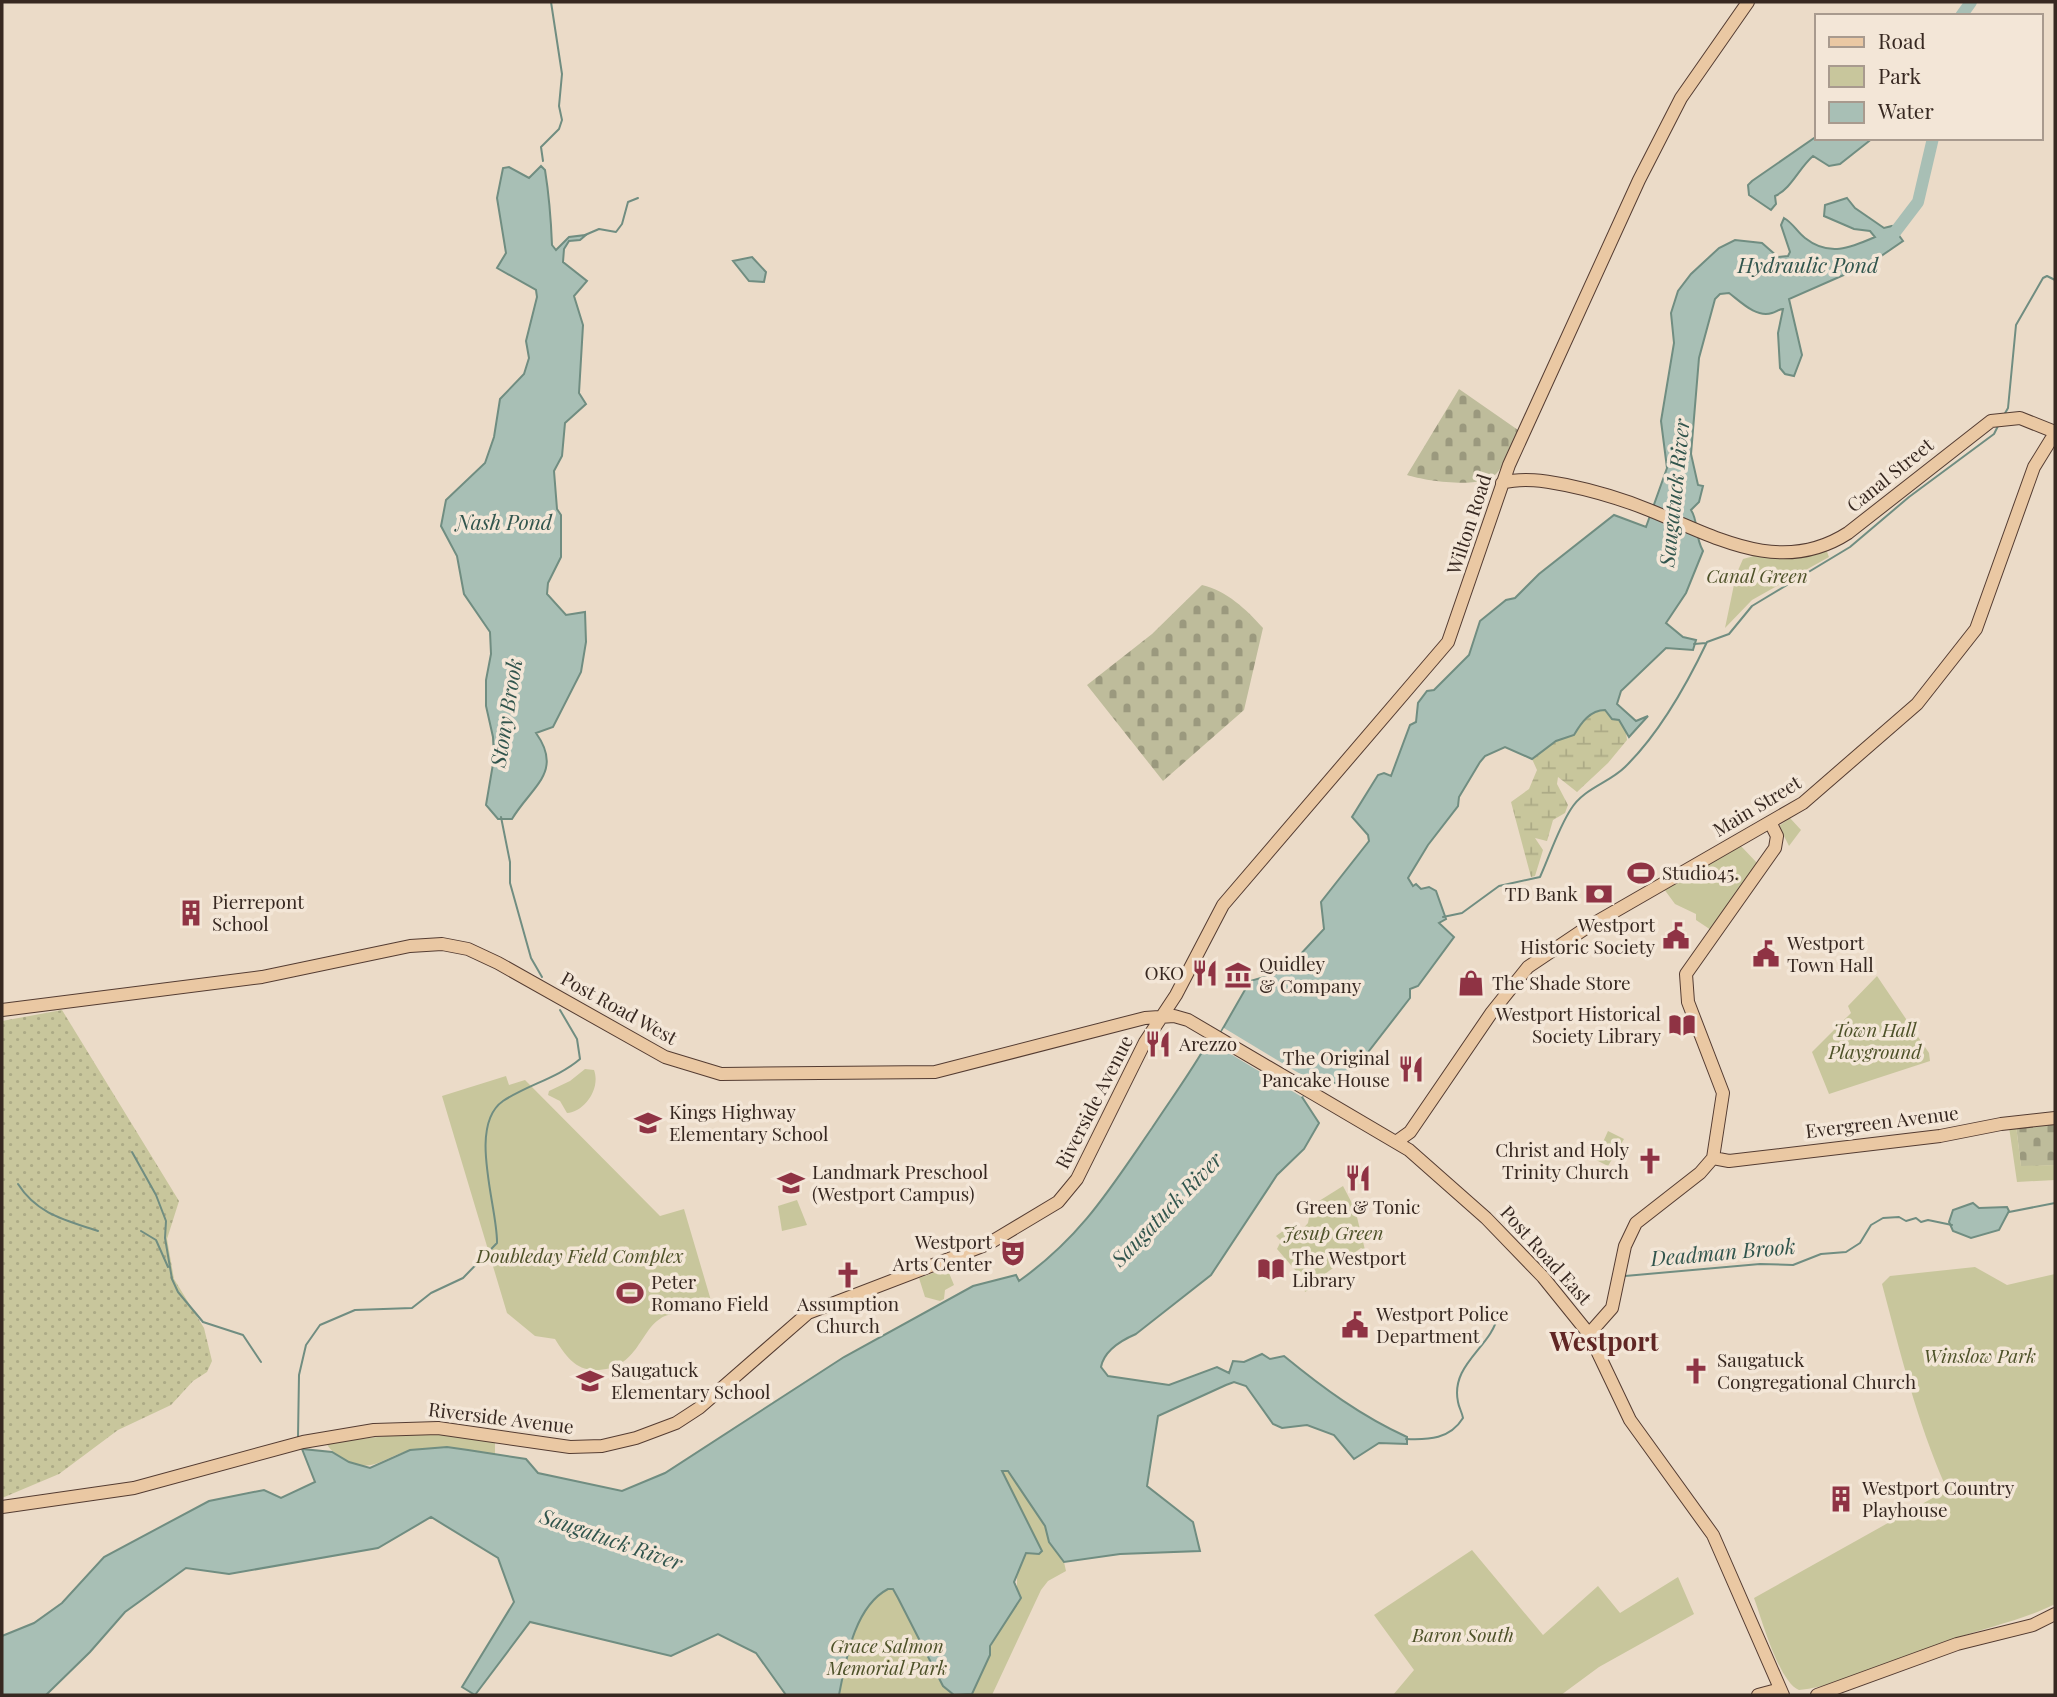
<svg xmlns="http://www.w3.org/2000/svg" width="2057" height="1697" viewBox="0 0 2057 1697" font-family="'Playfair Display',serif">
	<defs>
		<pattern id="grass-dots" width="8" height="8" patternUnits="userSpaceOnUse" patternTransform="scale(1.75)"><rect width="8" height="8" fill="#c8c69c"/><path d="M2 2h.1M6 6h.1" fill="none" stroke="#acaa86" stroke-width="1.8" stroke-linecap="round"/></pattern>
		<pattern id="wetland-marsh" width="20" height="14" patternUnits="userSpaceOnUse" patternTransform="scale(1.75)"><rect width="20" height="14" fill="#c8c69c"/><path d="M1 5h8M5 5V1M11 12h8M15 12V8" fill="none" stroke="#acaa86"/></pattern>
		<pattern id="cemetery-stones" width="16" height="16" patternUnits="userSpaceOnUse" patternTransform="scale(1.75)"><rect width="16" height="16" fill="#bebc9b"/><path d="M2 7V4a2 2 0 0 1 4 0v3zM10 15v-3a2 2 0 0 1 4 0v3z" fill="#9b997e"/></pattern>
	</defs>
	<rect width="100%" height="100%" fill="#ebdbc8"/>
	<path fill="url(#grass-dots)" d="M62 1010 179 1201 167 1239 174 1279 204 1328 212 1361 207 1372 193 1381 171 1405 118 1430 59 1474 2 1498V1021Z"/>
	<path fill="url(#wetland-marsh)" d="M1598 710H1605L1612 719 1619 720 1625 726 1627 740 1608 763 1577 792 1558 777 1557 784 1568 805 1565 813 1553 820 1547 841 1535 838 1543 850 1535 876 1531 877 1511 802 1529 789 1537 770 1532 759 1556 741 1574 735 1582 721Z"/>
	<path fill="url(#cemetery-stones)" d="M1459 389 1518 430C1514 443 1505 466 1495 475 1481 489 1425 481 1407 475Z
		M1202 585C1227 591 1246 609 1263 628L1244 710 1163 781 1087 685 1152 634Z
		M2055 1121V1165L2021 1167 2016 1125Z"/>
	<path fill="#c8c69c" d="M1826 549 1829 557 1752 600 1725 628 1736 575 1743 559 1754 556 1796 557Z
		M1790 818 1801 830 1789 846 1779 826Z
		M1740 845 1758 864 1711 930 1696 920V914L1675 904 1664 889Z
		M1877 976 1929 1053 1930 1061 1829 1094 1812 1052 1851 1013 1848 1006Z
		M585 1069 594 1070C601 1089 584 1112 567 1113L560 1101 548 1095 549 1091 570 1081Z
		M506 1076 509 1085 525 1080 660 1216 684 1209 712 1304C697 1309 679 1311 665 1316 639 1327 640 1370 595 1370 575 1370 565 1355 555 1339L535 1336 507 1313 442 1096Z
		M2016 1125 2021 1166 2055 1165V1180L2017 1182 2009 1127Z
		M1608 1131 1624 1139 1608 1166 1592 1158 1595 1152 1598 1153Z
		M1343 1186 1355 1209 1365 1250 1361 1248 1308 1286 1310 1289 1305 1292 1302 1278 1277 1249 1281 1241 1276 1236 1290 1226 1300 1232 1308 1223 1311 1206Z
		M797 1200 807 1225 782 1231 778 1206Z
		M1975 1267 2007 1285 2055 1274V1604C2023 1620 1987 1627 1953 1639 1903 1656 1852 1684 1799 1690 1779 1682 1762 1620 1754 1598L1938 1495 1945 1485C1917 1421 1900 1352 1882 1284L1890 1276Z
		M947 1268 954 1285 945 1290 944 1299 940 1301 925 1297 919 1278Z
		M412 1433 446 1435 495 1442V1454C467 1450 441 1445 413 1450 387 1454 373 1475 346 1461 337 1456 332 1452 326 1443Z
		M1002 1471H1008L1045 1526 1049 1542 1064 1562 1066 1571 1048 1581 1041 1590 992 1695H968L972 1694C978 1677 985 1659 992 1644 998 1631 1008 1620 1015 1607 1021 1595 1010 1562 1029 1553V1526Z
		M1472 1550 1543 1635 1598 1586 1620 1613 1678 1577 1694 1614 1599 1667 1561 1695H1393L1414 1670 1374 1615Z
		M888 1589H893L898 1598 943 1686 954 1695H839C846 1660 854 1607 888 1589Z"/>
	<path fill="#a8bfb5" stroke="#708d81" stroke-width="2" d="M1817 136 1873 138 1840 164 1829 166 1813 156C1799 168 1791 189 1775 196L1776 204 1771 210 1749 195 1748 185 1752 181Z
		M541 166 545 170C549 195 551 219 552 245L556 250 569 237 586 235 580 240 569 241 564 249 563 262 587 281 574 296 583 325 579 393 586 404 565 423 562 456 554 471 557 509 561 515V557L548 583 547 594 566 615 585 612 586 642 581 672 553 727 536 733C564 772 531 787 512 819H498L486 805 494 758 493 737 486 706V680L491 654 490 632 464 594 457 556 441 526 446 500 485 463 494 437 500 399 524 374 529 358 526 341 537 297 536 290 497 268 506 253 497 198 503 168 509 167 529 178Z
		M1847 198 1855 208 1884 228 1892 226 1903 241 1871 263 1789 299 1802 355 1794 376 1785 374 1780 368 1778 333 1783 309C1779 309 1776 312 1772 313 1756 318 1741 302 1729 293L1720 294 1715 299 1699 358 1691 454 1698 485 1703 486 1699 502 1691 510C1699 522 1694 535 1703 551L1686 593 1666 623 1683 637 1696 640 1693 650 1666 648 1621 691 1617 704 1636 721 1648 716 1629 737 1619 720 1612 719 1605 710C1590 710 1581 723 1574 735L1556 741 1532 759 1505 747 1485 756 1480 762 1459 797 1458 806 1428 845 1408 878 1413 886 1416 884 1421 889 1429 887 1436 891 1446 919 1439 923 1454 937 1418 986 1410 989V998L1355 1069 1347 1073 1344 1084 1312 1081 1302 1097 1319 1123 1304 1149 1277 1175 1211 1275 1136 1334C1122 1340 1104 1351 1101 1367L1108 1376 1169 1385 1217 1367 1229 1373 1233 1361 1244 1362 1262 1354 1270 1359 1284 1356C1323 1388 1361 1416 1407 1437V1444L1379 1443 1354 1459 1334 1435 1307 1425 1282 1428 1273 1424 1246 1386 1234 1382 1226 1385 1158 1416 1147 1486 1193 1522 1200 1551 1120 1554 1064 1562 1049 1542 1045 1526 1008 1471H1002L1042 1551 1039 1554 1026 1553 1014 1582 1021 1598 990 1646V1655L972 1694 954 1695 943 1686 898 1598 893 1589H888C854 1607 846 1660 839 1695H786L756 1653 718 1634 671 1656 530 1622 475 1695 462 1687 514 1602 498 1558 431 1517 378 1548 229 1574 186 1568 125 1612 90 1652 46 1695H2V1636L34 1623 62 1603 104 1557 209 1501 264 1490 281 1498 315 1482 302 1449 332 1452 349 1462 370 1468 410 1450 447 1447 468 1450 526 1459 538 1473 622 1491 665 1473 844 1357 973 1286 1016 1275 1019 1281C1081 1237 1110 1189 1152 1128 1171 1099 1191 1072 1208 1042L1214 1044 1250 981 1285 971 1324 929 1321 902 1369 841 1368 835 1352 817 1378 775 1384 773 1391 776 1410 725 1416 722 1418 703 1427 691 1434 690 1469 655 1480 621 1506 600 1515 598 1539 574 1614 515 1646 527 1667 468 1661 421 1674 343 1671 313 1678 291 1691 274 1719 248 1735 240 1762 243 1778 257 1788 256 1790 252 1781 225 1784 218C1793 223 1797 232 1805 238 1829 257 1850 248 1875 237L1870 231 1854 229 1824 216 1825 205Z
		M752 257 766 272 764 282 749 281 733 261Z
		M1973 1203 1979 1208 2007 1207 2009 1211 1999 1230 1971 1238 1953 1231 1949 1222 1953 1210Z"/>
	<path fill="#ebdbc8" d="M1224 1028 1312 1081 1302 1097 1214 1044Z"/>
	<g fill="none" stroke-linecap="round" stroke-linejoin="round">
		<path stroke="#708d81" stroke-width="2" d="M543 161 541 147 559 129 562 120 559 106 562 74 551 2
			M585 235 599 229 616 232 622 224 628 202 638 198
			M2004 415 2008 408 2016 325 2043 278 2047 276 2055 280
			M1694 644 1706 643
			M501 817 510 862V883L531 958 542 977
			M1443 917 1462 913 1499 886 1540 877C1550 855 1558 829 1571 809 1584 788 1609 783 1625 767 1660 733 1686 686 1707 642L1729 634 1752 606 1850 547 1909 497 1994 434 1998 426
			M132 1152 156 1195 166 1221 165 1238 172 1279 178 1292 203 1322 243 1335 261 1362
			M18 1184C37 1214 65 1220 98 1231
			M2009 1212 2055 1203
			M141 1231 156 1240 168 1267
			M1625 1276 1760 1264 1793 1265 1821 1254 1846 1252 1860 1243 1871 1225 1883 1218 1899 1217 1906 1221 1916 1218 1921 1222 1928 1220 1952 1225
			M298 1437 299 1375 306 1345 320 1325 355 1310 412 1308 431 1293 463 1278 497 1243C498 1208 467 1126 503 1101 527 1085 558 1078 580 1059L577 1039 560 1010
			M1406 1439C1429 1440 1450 1439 1463 1418 1462 1412 1459 1408 1458 1402 1450 1364 1492 1347 1498 1315"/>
		<path stroke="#a8bfb5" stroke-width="12" d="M1961 16 1971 2
			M1886 244 1918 202 1933 138"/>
		<g stroke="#543c32" stroke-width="14">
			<path id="major" d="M1502 483C1523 477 1545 481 1566 485 1595 491 1622 499 1649 510 1714 536 1780 577 1848 533L1991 421 2020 418 2055 432
				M2 1010 262 977 410 946 442 944 468 949 498 963 665 1057 721 1074 935 1072 1145 1018 1174 1016 1188 1020 1409 1150 1486 1218 1543 1277 1589 1334 1630 1420 1713 1535 1783 1695
				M1396 1142 1410 1132 1492 1012 1528 967 1586 928 1803 803 1917 704 1976 629 2034 467 2055 433
				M1713 1158 1729 1161 1940 1136 2001 1124 2055 1118
				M1589 1334 1612 1308 1625 1246 1636 1223 1700 1173 1713 1158 1723 1093 1688 1002 1686 974 1775 848 1777 836 1770 822
				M2 1507 134 1488 303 1442 374 1430 438 1428 570 1447 602 1446 636 1438 676 1423 699 1408 808 1313 988 1244 1058 1202 1077 1179 1145 1042 1176 995 1223 905 1448 642 1509 465 1639 180 1681 98 1748 2
				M1758 1695 1773 1691 1781 1695
				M1817 1695 1957 1644 2033 1625 2055 1614"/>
		</g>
		<use href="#major" stroke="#eac8a3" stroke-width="12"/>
	</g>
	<defs>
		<g id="stadium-bare" transform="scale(2.1)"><path d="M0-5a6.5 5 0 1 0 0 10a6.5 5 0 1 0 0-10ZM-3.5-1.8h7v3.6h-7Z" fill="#8f3344" stroke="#f3e6d7" stroke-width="2.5" paint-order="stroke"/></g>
		<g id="bank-bare" transform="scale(2.1)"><path d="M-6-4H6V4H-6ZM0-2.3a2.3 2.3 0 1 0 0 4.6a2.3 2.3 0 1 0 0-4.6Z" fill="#8f3344" stroke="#f3e6d7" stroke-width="2.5" paint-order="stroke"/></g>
		<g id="building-bare" transform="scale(2.1)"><path d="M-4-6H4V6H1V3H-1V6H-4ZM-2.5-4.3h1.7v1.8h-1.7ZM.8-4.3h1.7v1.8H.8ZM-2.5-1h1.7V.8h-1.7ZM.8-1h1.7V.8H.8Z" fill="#8f3344" stroke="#f3e6d7" stroke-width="2.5" paint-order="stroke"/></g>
		<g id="civic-bare" transform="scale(2.1)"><path d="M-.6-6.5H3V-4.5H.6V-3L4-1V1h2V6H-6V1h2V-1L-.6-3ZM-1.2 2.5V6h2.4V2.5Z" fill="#8f3344" stroke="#f3e6d7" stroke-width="2.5" paint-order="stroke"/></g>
		<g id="restaurant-bare" transform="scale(2.1)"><path d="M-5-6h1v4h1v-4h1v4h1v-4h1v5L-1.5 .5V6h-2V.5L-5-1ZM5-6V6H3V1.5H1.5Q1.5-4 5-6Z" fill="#8f3344" stroke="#f3e6d7" stroke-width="2.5" paint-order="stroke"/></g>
		<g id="museum-bare" transform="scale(2.1)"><path d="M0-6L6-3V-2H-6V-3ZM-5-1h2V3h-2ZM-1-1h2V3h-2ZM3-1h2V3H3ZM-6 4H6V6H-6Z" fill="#8f3344" stroke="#f3e6d7" stroke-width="2.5" paint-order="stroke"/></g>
		<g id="shop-bare" transform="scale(2.1)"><path d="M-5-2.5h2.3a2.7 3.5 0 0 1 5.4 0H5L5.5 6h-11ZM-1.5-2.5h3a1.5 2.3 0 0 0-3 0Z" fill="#8f3344" stroke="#f3e6d7" stroke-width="2.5" paint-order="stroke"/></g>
		<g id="library-bare" transform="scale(2.1)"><path d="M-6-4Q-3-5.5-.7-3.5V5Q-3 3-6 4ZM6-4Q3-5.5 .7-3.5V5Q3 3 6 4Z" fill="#8f3344" stroke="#f3e6d7" stroke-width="2.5" paint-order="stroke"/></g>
		<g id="school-bare" transform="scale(2.1)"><path d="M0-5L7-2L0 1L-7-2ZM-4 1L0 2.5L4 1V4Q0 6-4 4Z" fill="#8f3344" stroke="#f3e6d7" stroke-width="2.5" paint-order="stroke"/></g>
		<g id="church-bare" transform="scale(2.1)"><path d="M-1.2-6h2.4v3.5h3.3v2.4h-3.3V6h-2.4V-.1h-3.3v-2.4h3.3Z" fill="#8f3344" stroke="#f3e6d7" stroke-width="2.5" paint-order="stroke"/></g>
		<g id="theatre-bare" transform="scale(2.1)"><path d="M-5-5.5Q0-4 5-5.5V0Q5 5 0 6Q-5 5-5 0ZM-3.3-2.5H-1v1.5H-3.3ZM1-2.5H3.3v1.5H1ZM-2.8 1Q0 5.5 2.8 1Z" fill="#8f3344" stroke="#f3e6d7" stroke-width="2.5" paint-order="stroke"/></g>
	</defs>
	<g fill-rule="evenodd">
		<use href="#stadium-bare" x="1641" y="873"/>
		<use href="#bank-bare" x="1599" y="894"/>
		<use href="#building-bare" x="191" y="913"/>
		<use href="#civic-bare" x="1676" y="936"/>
		<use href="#civic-bare" x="1766" y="954"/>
		<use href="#restaurant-bare" x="1205" y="973"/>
		<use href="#museum-bare" x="1238" y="975"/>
		<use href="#shop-bare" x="1471" y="983"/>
		<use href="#library-bare" x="1682" y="1025"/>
		<use href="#restaurant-bare" x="1158" y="1044"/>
		<use href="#restaurant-bare" x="1411" y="1069"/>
		<use href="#school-bare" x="648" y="1123"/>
		<use href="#church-bare" x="1650" y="1161"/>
		<use href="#restaurant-bare" x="1358" y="1178"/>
		<use href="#school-bare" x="791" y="1183"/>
		<use href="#theatre-bare" x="1013" y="1253"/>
		<use href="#library-bare" x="1271" y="1269"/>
		<use href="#church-bare" x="848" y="1275"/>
		<use href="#stadium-bare" x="630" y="1293"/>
		<use href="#civic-bare" x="1355" y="1325"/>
		<use href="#church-bare" x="1696" y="1371"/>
		<use href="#school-bare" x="590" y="1381"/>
		<use href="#building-bare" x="1841" y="1499"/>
	</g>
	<g text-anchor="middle" stroke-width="7" stroke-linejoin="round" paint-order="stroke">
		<g font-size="19" fill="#372821" stroke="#f3e6d7">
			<text transform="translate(1890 475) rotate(-39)" y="7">Canal Street</text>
			<text transform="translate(1469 524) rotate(-72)" y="7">Wilton Road</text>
			<text transform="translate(1757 806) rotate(-31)" y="7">Main Street</text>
			<text transform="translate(619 1008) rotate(29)" y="7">Post Road West</text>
			<text transform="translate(1094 1102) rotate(-63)" y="7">Riverside Avenue</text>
			<text transform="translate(1882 1122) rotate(-7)" y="7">Evergreen Avenue</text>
			<text transform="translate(1546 1255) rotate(48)" y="7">Post Road East</text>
			<text transform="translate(501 1418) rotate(7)" y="7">Riverside Avenue</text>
		</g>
		<g font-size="19" font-style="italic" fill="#4e5229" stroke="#f3e6d7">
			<text x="1757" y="583">Canal Green</text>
			<text x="1875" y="1037">Town Hall<tspan x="1875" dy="22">Playground</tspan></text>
			<text x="1333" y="1240">Jesup Green</text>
			<text x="580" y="1263">Doubleday Field Complex</text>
			<text x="1980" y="1363">Winslow Park</text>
			<text x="1463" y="1642">Baron South</text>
			<text x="887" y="1653">Grace Salmon<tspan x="887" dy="22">Memorial Park</tspan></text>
		</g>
		<g font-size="19" fill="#372821" stroke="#f3e6d7" text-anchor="start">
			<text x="1662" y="880">Studio45.</text>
			<text x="1578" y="901" text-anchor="end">TD Bank</text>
			<text x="212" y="909">Pierrepont<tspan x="212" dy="22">School</tspan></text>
			<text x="1655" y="932" text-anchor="end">Westport<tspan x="1655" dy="22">Historic Society</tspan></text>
			<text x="1787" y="950">Westport<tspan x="1787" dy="22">Town Hall</tspan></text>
			<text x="1259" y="971">Quidley<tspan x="1259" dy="22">&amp; Company</tspan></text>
			<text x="1184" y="980" text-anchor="end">OKO</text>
			<text x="1492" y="990">The Shade Store</text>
			<text x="1661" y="1021" text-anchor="end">Westport Historical<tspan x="1661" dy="22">Society Library</tspan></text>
			<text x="1179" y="1051">Arezzo</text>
			<text x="1390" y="1065" text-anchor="end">The Original<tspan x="1390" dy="22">Pancake House</tspan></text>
			<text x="669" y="1119">Kings Highway<tspan x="669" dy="22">Elementary School</tspan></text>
			<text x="1629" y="1157" text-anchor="end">Christ and Holy<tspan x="1629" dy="22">Trinity Church</tspan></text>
			<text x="812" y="1179">Landmark Preschool<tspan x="812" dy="22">(Westport Campus)</tspan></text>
			<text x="1358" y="1214" text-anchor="middle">Green &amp; Tonic</text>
			<text x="992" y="1249" text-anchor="end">Westport<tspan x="992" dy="22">Arts Center</tspan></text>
			<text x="1292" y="1265">The Westport<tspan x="1292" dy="22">Library</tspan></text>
			<text x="651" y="1289">Peter<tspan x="651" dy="22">Romano Field</tspan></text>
			<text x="848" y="1311" text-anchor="middle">Assumption<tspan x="848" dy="22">Church</tspan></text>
			<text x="1376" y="1321">Westport Police<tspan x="1376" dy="22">Department</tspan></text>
			<text x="1717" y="1367">Saugatuck<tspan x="1717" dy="22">Congregational Church</tspan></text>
			<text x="611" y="1377">Saugatuck<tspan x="611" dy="22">Elementary School</tspan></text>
			<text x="1862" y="1495">Westport Country<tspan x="1862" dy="22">Playhouse</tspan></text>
		</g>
		<g font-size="21" font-style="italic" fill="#31554d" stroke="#f3e6d7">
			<text x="1808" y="273">Hydraulic Pond</text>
			<text transform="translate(1675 493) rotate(-84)" y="7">Saugatuck River</text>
			<text x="504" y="530">Nash Pond</text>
			<text transform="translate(507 713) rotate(-81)" y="7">Stony Brook</text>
			<text transform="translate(1167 1210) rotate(-46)" y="7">Saugatuck River</text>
			<text transform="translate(1723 1253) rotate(-5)" y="7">Deadman Brook</text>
			<text transform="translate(611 1540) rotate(19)" y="7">Saugatuck River</text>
		</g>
		<g font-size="26" font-weight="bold" fill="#602624" stroke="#f3e6d7">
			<text x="1604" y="1351">Westport</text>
		</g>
	</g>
	<rect width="2057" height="1697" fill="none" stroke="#372821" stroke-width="7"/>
	<rect x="1815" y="14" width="228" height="126" fill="#f3e6d7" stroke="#a89a8e" stroke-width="2"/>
	<rect x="1829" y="37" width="35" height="10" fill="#eac8a3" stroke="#a89a8e" stroke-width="2"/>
	<text x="1878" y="49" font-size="21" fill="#372821">Road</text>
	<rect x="1829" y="66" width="35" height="21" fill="#c8c69c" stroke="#a89a8e" stroke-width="2"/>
	<text x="1878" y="84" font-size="21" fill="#372821">Park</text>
	<rect x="1829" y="102" width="35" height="21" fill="#a8bfb5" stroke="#a89a8e" stroke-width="2"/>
	<text x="1878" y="119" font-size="21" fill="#372821">Water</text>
</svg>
